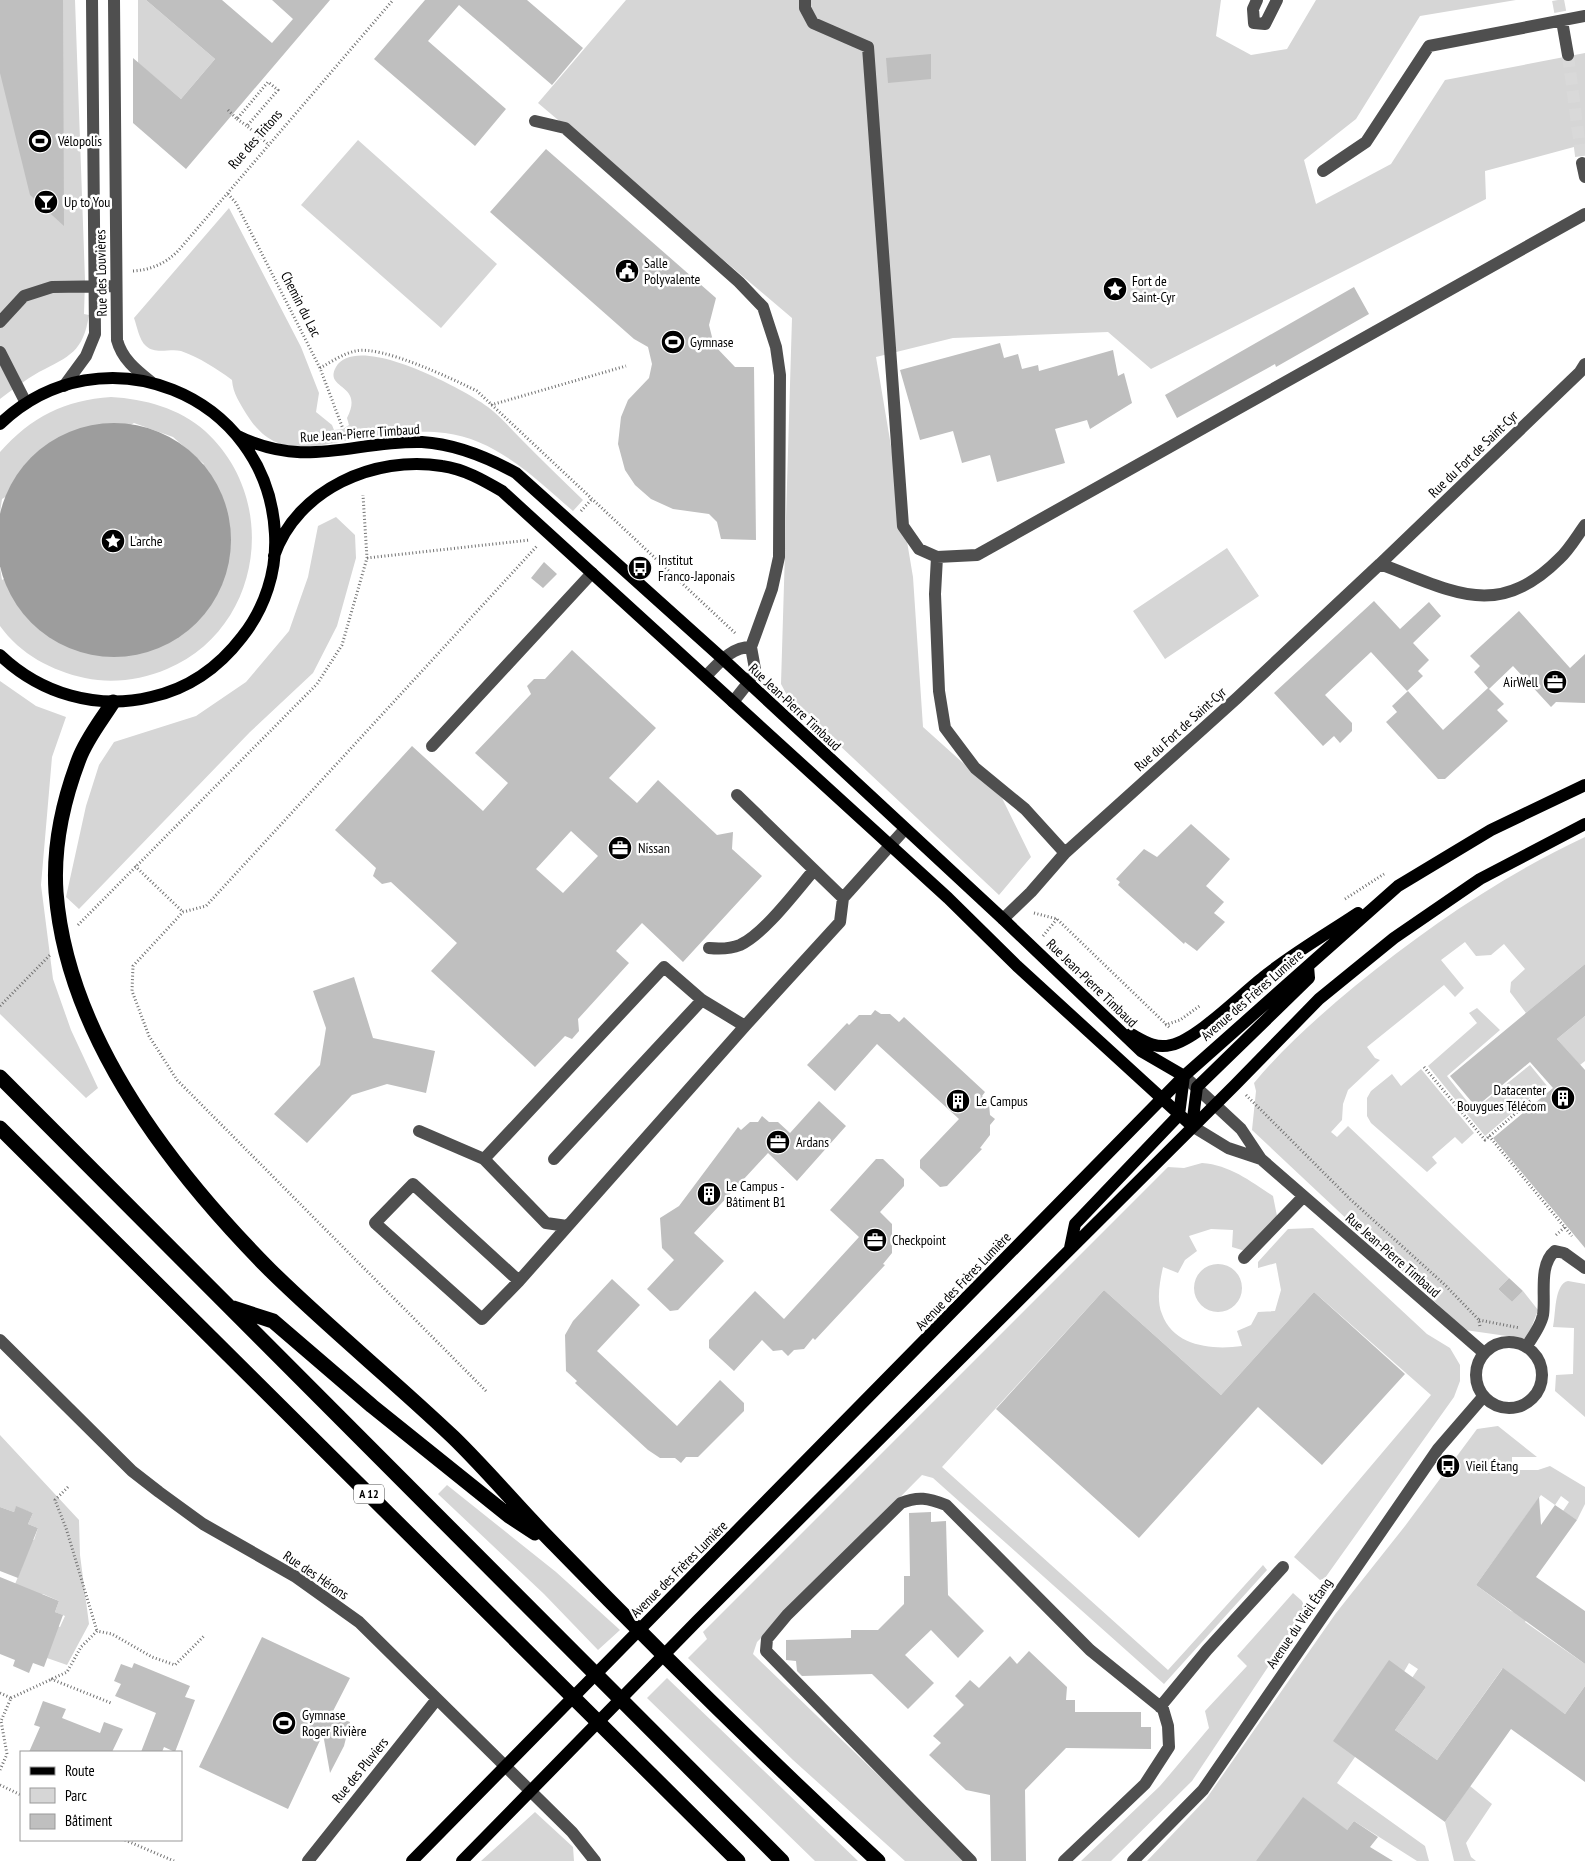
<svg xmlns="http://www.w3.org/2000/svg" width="1585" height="1861" viewBox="0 0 1585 1861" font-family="'PT Sans Narrow',sans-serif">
	<rect width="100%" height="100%" fill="#fff"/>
	<path fill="#d6d6d6" d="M0 0H75L85 280 84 314 89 315C83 352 70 356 39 372 25 380 12 390 0 399Z
		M138 0H146L215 59 181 99 138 63Z
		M626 0H1221L1216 36 1251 55 1287 49 1316 0H1516L1420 16 1356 119 1304 160 1316 204 1391 164 1445 80 1585 53V144L1485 171 1486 199 1151 369 1108 332 953 338 876 357 913 577 923 727 1002 798 1031 857 999 895 788 697 781 684 792 318 538 103Z
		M358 140 497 264 441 328 301 205Z
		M229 208 301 347 319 393 316 412 332 425 334 430 343 429 349 425 347 418C365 383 323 390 336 367 357 331 465 390 488 407 500 416 510 428 521 439 541 459 562 480 583 500L573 511C536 479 496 439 445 433 421 430 390 433 366 437 318 444 278 464 247 415 240 403 233 394 232 380 216 368 200 358 181 351 170 348 156 355 146 346 139 340 137 326 134 318Z
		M111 397C145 399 179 408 205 431 281 500 262 629 167 669 141 680 112 684 85 678 52 671 20 654 0 626V567L2 580 204 464 173 437 134 423 2 499 0 513V452C31 417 65 400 111 397Z
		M336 517 355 535 356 558 337 626 313 673 250 732 79 909 66 897 86 806 99 765 114 742 196 716 246 682 289 631 308 577 318 526Z
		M1227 548 1259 596 1165 659 1133 611Z
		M0 681 36 706 66 717 52 757 41 885 53 979 71 1030 98 1088 86 1098 0 1014Z
		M1585 837V964L1526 1013 1510 992 1511 982 1525 969 1504 944 1491 955 1476 956 1465 942 1441 960 1464 988 1455 997 1444 985 1367 1047 1375 1058 1380 1060 1348 1090 1343 1104 1342 1120 1331 1132 1337 1137 1348 1126 1509 1278 1498 1289 1512 1302 1523 1291 1538 1310 1527 1339 1465 1330 1252 1130 1256 1091 1254 1083C1284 1047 1319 1016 1355 986 1426 928 1502 876 1585 837Z
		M1477 1008 1500 1030 1447 1076 1474 1110 1530 1065 1548 1087 1536 1098 1533 1095 1485 1136 1428 1066 1477 1023 1469 1013Z
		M1585 1016V1061L1580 1065 1557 1039Z
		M1421 1069 1474 1133 1462 1144 1455 1137 1432 1157 1437 1163 1427 1172 1371 1123 1367 1116V1098L1371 1091 1392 1074 1401 1086Z
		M1202 1163C1230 1165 1250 1181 1273 1196L1277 1216 1245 1251 1232 1247 1233 1230 1211 1229 1189 1236 1197 1251 1185 1260 1178 1273 1163 1267C1160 1281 1156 1300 1162 1314 1174 1347 1213 1350 1242 1346L1237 1331 1251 1325 1258 1312 1275 1311 1281 1290 1276 1263 1258 1268V1262L1288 1229 1313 1228 1427 1334 1450 1348 1460 1365V1381L1454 1397 1325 1578 1320 1580 1294 1557 1431 1395 1314 1292 1221 1395 1104 1290 942 1467 1168 1670 1263 1565 1267 1570 1164 1684 933 1478 922 1475 757 1642 753 1654 967 1861H905L793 1760 688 1658 707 1639 703 1632 1168 1167 1184 1168Z
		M1194 1288a24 24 0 1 1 48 0a24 24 0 1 1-48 0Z
		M1568 1281 1585 1284V1417L1555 1391 1556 1375 1573 1374 1574 1328 1553 1327C1556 1314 1554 1284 1568 1281Z
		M1498 1426 1537 1457H1512V1470H1538L1550 1466 1585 1487V1504L1577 1520 1563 1511 1569 1502 1561 1496 1555 1505 1541 1495 1476 1585 1511 1611 1529 1616 1525 1622 1585 1664V1686L1565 1714 1502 1669 1437 1760 1395 1730 1426 1687 1412 1678 1418 1669 1409 1663 1355 1757 1337 1783 1425 1846 1429 1861H1417L1354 1821 1347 1830 1256 1861H1147L1206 1799 1336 1613 1405 1526 1477 1429Z
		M0 1435 79 1520 80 1555 89 1624 67 1665 47 1658 45 1622 60 1627 65 1616 55 1612 59 1601 43 1594H11L22 1567 18 1534 34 1540 38 1528 28 1524 33 1513 16 1507 14 1512 0 1507Z
		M447 1485 556 1572 620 1630 598 1650 544 1594 438 1494Z
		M1293 1593 1302 1601 1306 1610 1192 1781 1111 1861H1081L1160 1786 1209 1728 1205 1711 1247 1666 1237 1656Z
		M667 1678 858 1861H815L647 1698Z
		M1470 1786 1492 1804 1466 1843 1471 1857 1476 1861H1454L1445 1822Z
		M535 1812 573 1847 574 1861H481Z"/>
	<path fill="#9d9d9d" d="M-3 540a117 117 0 1 1 234 0a117 117 0 1 1-234 0Z"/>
	<path fill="#bfbfbf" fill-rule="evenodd" d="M0 0H63L64 226 30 195 0 73Z
		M146 0H222L272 43 293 19 272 0H330L186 169 133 123V58L181 99 215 59Z
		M425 0H527L583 48 552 85 459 5 428 41 506 109 475 146 374 59Z
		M931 54V79L888 83 886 58Z
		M546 149 716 298 709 325 714 345 735 367H754L756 540 721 539 717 522 709 514 673 509 651 499 635 485 625 470 618 444 621 417 628 400 649 378 652 364 648 347 634 339 490 212Z
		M1354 287 1369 314 1276 367 1275 364 1177 418 1165 395Z
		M1000 343 1004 358 1018 354 1022 369 1038 365 1039 371 1113 350 1118 376 1124 373 1132 403 1090 429 1087 420 1055 429 1065 463 997 482 990 455 962 463 953 431 920 440 900 370Z
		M544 562 557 574 543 588 531 578Z
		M1374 601 1400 629 1429 602 1441 616 1413 643 1429 660 1418 671 1423 676 1407 691 1371 652 1325 695 1352 723V731L1340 743 1334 736 1323 746 1274 693Z
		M1519 611 1570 668 1585 654V703L1556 702 1551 707 1513 666 1489 689 1474 672 1480 666 1470 656Z
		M572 650 656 728 609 778 637 803 658 780 717 835 733 832 732 849 762 876 683 962 642 923 616 951 629 963 578 1019 579 1031 572 1039 565 1036 535 1067 431 971 457 943 391 882 382 884 373 876 376 868 335 830 412 746 483 811 508 783 475 753 531 694 527 686 534 679H545ZM571 831 598 856 563 893 536 869Z
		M1488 688 1504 704 1497 710 1508 721 1445 779H1438L1386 722 1397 712 1392 706 1408 691 1443 730Z
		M1191 824 1230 859 1206 886 1224 902 1214 913 1225 922 1197 951 1185 942 1184 944 1118 885 1120 882 1116 879 1144 849 1157 857Z
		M1585 964V1016L1557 1039 1585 1070V1248L1493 1138 1553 1088 1530 1062 1476 1107 1450 1076Z
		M354 977 373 1038 435 1051 426 1093 387 1084 352 1095 307 1143 274 1114 320 1065 326 1028 313 991Z
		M875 1010 881 1014H890L899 1022 904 1017 985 1092 982 1096 989 1104 990 1115 995 1119 990 1125V1135L980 1148 982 1149 947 1186 940 1187 920 1168V1160L959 1119 877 1044 835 1091 807 1065 847 1023 849 1025 859 1015H871Z
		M819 1101 846 1126 797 1181 768 1153 694 1233 724 1261 678 1310 670 1311 647 1289 674 1260 662 1248 660 1218 679 1206 738 1127 741 1130 750 1122H758L762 1116 769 1122H778L790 1133Z
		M876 1159H883L904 1179V1186L880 1212 892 1224V1253L883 1264 885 1265 815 1340 813 1338 804 1349 794 1350 788 1356 782 1350 773 1351 762 1340 734 1371 709 1348V1340L755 1291 784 1319 859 1237 830 1210Z
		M1509 1278 1523 1291 1512 1302 1498 1289Z
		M612 1279 640 1305 597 1351 677 1426 720 1380 744 1403V1411L698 1457H686L681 1463 675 1458H660L648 1450 575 1383 577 1381 566 1371 565 1335 573 1321Z
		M1104 1290 1221 1395 1314 1292 1405 1374 1322 1465 1258 1407 1139 1538 996 1409Z
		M1539 1497 1541 1525 1555 1505 1577 1520 1536 1577 1585 1611V1664L1476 1585Z
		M16 1506 33 1513 28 1524 38 1528 18 1578 0 1571V1507L14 1512Z
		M931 1512V1522L946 1521 948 1595 984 1631 958 1658 931 1630 905 1655 934 1683 908 1709 872 1674 802 1676 797 1671 796 1661 786 1660V1640L851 1638V1630H878L904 1604V1576H910L909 1513Z
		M0 1577 59 1601 55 1612 63 1615 44 1667 33 1663 29 1673 13 1666 15 1660 0 1654Z
		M262 1637 350 1678 331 1715 350 1722 344 1746 330 1773 323 1734 288 1809 199 1767Z
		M1029 1651 1067 1687 1066 1700H1075V1712H1141V1727H1151V1749L1066 1748 1025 1790 1026 1861H991L990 1795 966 1790 929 1755 941 1743 933 1736 964 1705 955 1696 970 1680 979 1688 1010 1656 1017 1664Z
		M1389 1660 1426 1687 1395 1730 1437 1760 1503 1668 1565 1714 1585 1686V1782L1511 1729 1445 1822 1333 1741Z
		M134 1663 190 1686 185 1697 195 1700 175 1752 164 1747 162 1752H141L156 1713 115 1696 121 1684 114 1681 121 1664 132 1668Z
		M43 1701 66 1709 62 1718 100 1733 104 1722 123 1729 112 1752H29L40 1727 34 1725Z
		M1303 1797 1347 1830 1354 1821 1378 1837 1370 1847 1393 1861H1256Z"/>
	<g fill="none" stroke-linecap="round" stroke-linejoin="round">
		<path stroke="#d9d9d9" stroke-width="12" stroke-dasharray="12 6" stroke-linecap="butt" d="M1558 0 1562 21
			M1568 55 1582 163"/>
		<path stroke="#717171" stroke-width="3" stroke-dasharray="1 2.5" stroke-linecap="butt" d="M228 110 237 119 268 82 278 90 247 126 269 145
			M237 119 247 126
			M228 194 236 203 320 368 343 429
			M133 271C150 270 165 264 178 251L393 0
			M320 368C331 362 344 353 356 351 381 345 453 379 477 391L735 633
			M491 405 626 366
			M581 511 591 500
			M367 558 530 540
			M135 866 183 912
			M1345 899 1384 874
			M1034 913 1057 919 1170 1028
			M78 925 317 684 342 645 367 558 363 495
			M1043 936 1057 919
			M0 1006 50 955
			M1165 1025 1180 1020 1201 1005
			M1424 1067 1485 1140 1532 1099
			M1246 1095 1350 1199 1445 1285 1479 1320 1480 1327
			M1489 1136 1572 1236
			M1556 1235 1565 1227
			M1479 1320 1520 1328
			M486 1391 177 1080 149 1036 132 991 133 966 183 912 206 906 537 546
			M68 1487 55 1500 66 1528 97 1631
			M51 1679 111 1703
			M0 1693 11 1698 1 1721
			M11 1698 67 1672 81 1647 97 1631 112 1634 152 1657 175 1665 205 1635
			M0 1770 7 1754 1 1721
			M0 1785 21 1795
			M125 1840 174 1861"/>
		<path stroke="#4f4f4f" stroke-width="12" d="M114 0 117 340C122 359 136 370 151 382
			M805 0V8L813 23 868 47 903 526 919 549 937 557 977 555 1585 214
			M1257 0 1253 9 1254 23 1265 24 1277 0
			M1562 21 1568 55
			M535 121 565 128 739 282 763 307 776 347 780 375 779 557 772 589 751 647 755 669 748 683 733 702
			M1582 163 1585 177
			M1323 171 1366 142 1429 46 1585 16
			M0 322 24 296 52 287 116 286
			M0 352 26 403
			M64 386 86 356 95 334 92 0
			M937 557 935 594 939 691 945 728 975 768 1025 809 1065 853
			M1380 564 1580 372 1585 364
			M706 676C719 663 731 647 751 647
			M432 746 592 573
			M737 795 843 898 905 829
			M1003 919 1031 892 1065 853 1237 698 1380 564C1451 590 1496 622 1559 559 1569 550 1577 536 1585 525
			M709 948C719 949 730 949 740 945 764 934 796 891 814 870
			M1184 1076 1241 1129 1261 1159 1484 1353
			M1192 1126 1228 1148 1261 1159
			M419 1131 484 1159 546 1223 567 1226
			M484 1159 664 967 702 1000 745 1026
			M554 1159 702 1000
			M1244 1258 1303 1197
			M519 1281 413 1184 375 1223 482 1319 519 1281 745 1026 840 922 843 898
			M0 1340 132 1471 159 1492 203 1524 296 1577 359 1622 572 1832 595 1861
			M1476 1375a33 33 0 1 1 66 0a33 33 0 1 1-66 0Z
			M1526 1347C1532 1338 1541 1326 1543 1315 1546 1296 1538 1265 1555 1251L1564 1253 1585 1268
			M1160 1707 1207 1650 1283 1567
			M308 1861 437 1699
			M971 1861 766 1651 767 1639 787 1615 901 1503C918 1496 928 1498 946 1505L1090 1650 1163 1709 1168 1726 1169 1747 1145 1784 1064 1861
			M1133 1861 1203 1790 1438 1449 1483 1397"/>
		<path stroke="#000" stroke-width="12" d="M0 424C101 327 268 393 275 534 277 571 265 608 242 637 219 667 188 689 151 697 97 710 41 694 0 655
			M238 436C306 470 355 440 422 442 456 444 487 457 516 473L723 659 1003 919 1141 1051 1184 1076
			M274 556C297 489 375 455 442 466 464 469 483 480 502 491L948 898 1017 966 1192 1126
			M1131 1034C1144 1041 1155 1049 1171 1045 1198 1039 1242 993 1266 975 1295 952 1328 933 1358 913
			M1192 1126 1197 1087 1309 978 1308 966
			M1070 1248 1075 1224 1179 1115 1184 1076
			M412 1861 1184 1076 1398 886 1491 830 1585 785
			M462 1861 697 1621 1235 1085 1319 999 1394 938 1480 879 1585 824"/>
		<path stroke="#000" stroke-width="15" d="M113 702C101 721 87 738 79 759 63 801 53 847 56 892 67 1036 172 1171 270 1270 329 1328 393 1380 453 1437 489 1472 521 1511 556 1546 661 1654 768 1759 878 1861
			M0 1077 782 1861
			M0 1128 738 1861
			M233 1308 273 1321 372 1406 509 1516 535 1533"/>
	</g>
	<defs>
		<g id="stadium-disc" transform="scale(1.25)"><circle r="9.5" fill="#000" stroke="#fff"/><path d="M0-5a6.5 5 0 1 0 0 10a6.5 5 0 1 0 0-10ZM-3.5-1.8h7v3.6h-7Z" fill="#fff"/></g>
		<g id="bar-disc" transform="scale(1.25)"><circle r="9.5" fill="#000" stroke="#fff"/><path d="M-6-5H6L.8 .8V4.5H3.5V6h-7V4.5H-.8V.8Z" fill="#fff"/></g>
		<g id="civic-disc" transform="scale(1.25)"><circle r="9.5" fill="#000" stroke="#fff"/><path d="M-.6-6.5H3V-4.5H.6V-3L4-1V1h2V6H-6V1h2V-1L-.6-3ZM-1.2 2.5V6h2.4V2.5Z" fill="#fff"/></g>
		<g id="sight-disc" transform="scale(1.25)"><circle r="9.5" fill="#000" stroke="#fff"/><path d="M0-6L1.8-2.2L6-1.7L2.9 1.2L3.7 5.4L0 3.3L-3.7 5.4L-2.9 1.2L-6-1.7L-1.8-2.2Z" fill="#fff"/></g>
		<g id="bus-disc" transform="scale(1.25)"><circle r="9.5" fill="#000" stroke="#fff"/><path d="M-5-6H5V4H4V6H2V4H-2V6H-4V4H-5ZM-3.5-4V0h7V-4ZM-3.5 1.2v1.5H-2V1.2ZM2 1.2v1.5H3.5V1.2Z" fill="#fff"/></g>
		<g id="office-disc" transform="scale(1.25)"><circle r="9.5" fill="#000" stroke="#fff"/><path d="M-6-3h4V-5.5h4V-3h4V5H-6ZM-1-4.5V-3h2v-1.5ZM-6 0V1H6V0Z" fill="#fff"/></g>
		<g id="building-disc" transform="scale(1.25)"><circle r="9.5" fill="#000" stroke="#fff"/><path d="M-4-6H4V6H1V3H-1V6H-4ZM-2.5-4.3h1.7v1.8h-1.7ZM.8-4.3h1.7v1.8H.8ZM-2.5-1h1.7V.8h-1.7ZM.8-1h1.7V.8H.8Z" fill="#fff"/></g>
	</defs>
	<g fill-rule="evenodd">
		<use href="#stadium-disc" x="40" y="141"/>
		<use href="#bar-disc" x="46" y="202"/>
		<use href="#civic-disc" x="627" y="271"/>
		<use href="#sight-disc" x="1115" y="289"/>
		<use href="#stadium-disc" x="673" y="342"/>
		<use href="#sight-disc" x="113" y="541"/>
		<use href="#bus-disc" x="640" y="568"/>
		<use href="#office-disc" x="1555" y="682"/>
		<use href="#office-disc" x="620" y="848"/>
		<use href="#building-disc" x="1563" y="1098"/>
		<use href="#building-disc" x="958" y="1101"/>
		<use href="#office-disc" x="778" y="1142"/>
		<use href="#building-disc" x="709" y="1194"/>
		<use href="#office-disc" x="875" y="1240"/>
		<use href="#bus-disc" x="1448" y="1466"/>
		<use href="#stadium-disc" x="284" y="1723"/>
	</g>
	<g text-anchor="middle" stroke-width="5" stroke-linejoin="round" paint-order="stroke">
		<rect fill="#fff" stroke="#4c4c4c" stroke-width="1" x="354" y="1484.5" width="30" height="19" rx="4"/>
		<g font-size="12" font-weight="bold" fill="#000">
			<text x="369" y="1498">A 12</text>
		</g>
		<g font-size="14" fill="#000" stroke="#fff">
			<text transform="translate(255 139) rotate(-49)" y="5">Rue des Tritons</text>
			<text transform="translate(101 273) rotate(-91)" y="5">Rue des Louvières</text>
			<text transform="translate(301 304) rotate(63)" y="5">Chemin du Lac</text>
			<text transform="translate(360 433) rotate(-4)" y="5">Rue Jean-Pierre Timbaud</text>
			<text transform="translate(1473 454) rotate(-44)" y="5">Rue du Fort de Saint-Cyr</text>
			<text transform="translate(795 707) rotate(43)" y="5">Rue Jean-Pierre Timbaud</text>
			<text transform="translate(1180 729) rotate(-42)" y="5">Rue du Fort de Saint-Cyr</text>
			<text transform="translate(1092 983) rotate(44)" y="5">Rue Jean-Pierre Timbaud</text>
			<text transform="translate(1252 995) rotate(-41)" y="5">Avenue des Frères Lumière</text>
			<text transform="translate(1393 1255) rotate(41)" y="5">Rue Jean-Pierre Timbaud</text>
			<text transform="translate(963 1281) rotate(-46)" y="5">Avenue des Frères Lumière</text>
			<text transform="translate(679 1569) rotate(-45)" y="5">Avenue des Frères Lumière</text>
			<text transform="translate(316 1575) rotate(34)" y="5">Rue des Hérons</text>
			<text transform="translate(1299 1623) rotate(-56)" y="5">Avenue du Vieil Étang</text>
			<text transform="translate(360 1770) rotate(-51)" y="5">Rue des Pluviers</text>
		</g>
		<g font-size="14" fill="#000" stroke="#fff" text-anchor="start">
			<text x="58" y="146">Vélopolis</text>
			<text x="64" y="207">Up to You</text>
			<text x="644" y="268">Salle<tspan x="644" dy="16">Polyvalente</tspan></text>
			<text x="1132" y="286">Fort de<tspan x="1132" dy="16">Saint-Cyr</tspan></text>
			<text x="690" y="347">Gymnase</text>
			<text x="130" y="546">L'arche</text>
			<text x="658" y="565">Institut<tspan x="658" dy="16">Franco-Japonais</tspan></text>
			<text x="1538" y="687" text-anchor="end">AirWell</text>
			<text x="638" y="853">Nissan</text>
			<text x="1546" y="1095" text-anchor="end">Datacenter<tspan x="1546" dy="16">Bouygues Télécom</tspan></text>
			<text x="976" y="1106">Le Campus</text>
			<text x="796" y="1147">Ardans</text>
			<text x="726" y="1191">Le Campus -<tspan x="726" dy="16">Bâtiment B1</tspan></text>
			<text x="892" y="1245">Checkpoint</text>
			<text x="1466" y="1471">Vieil Étang</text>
			<text x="302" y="1720">Gymnase<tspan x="302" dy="16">Roger Rivière</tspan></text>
		</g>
	</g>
	<rect x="20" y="1751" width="162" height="90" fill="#ffffff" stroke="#999999"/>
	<rect x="30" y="1767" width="25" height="8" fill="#000000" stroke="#999999"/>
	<text x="65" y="1776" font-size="15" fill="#000000">Route</text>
	<rect x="30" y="1788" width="25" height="15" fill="#d6d6d6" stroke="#999999"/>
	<text x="65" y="1801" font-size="15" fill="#000000">Parc</text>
	<rect x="30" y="1814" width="25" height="15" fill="#bfbfbf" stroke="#999999"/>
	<text x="65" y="1826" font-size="15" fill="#000000">Bâtiment</text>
</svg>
